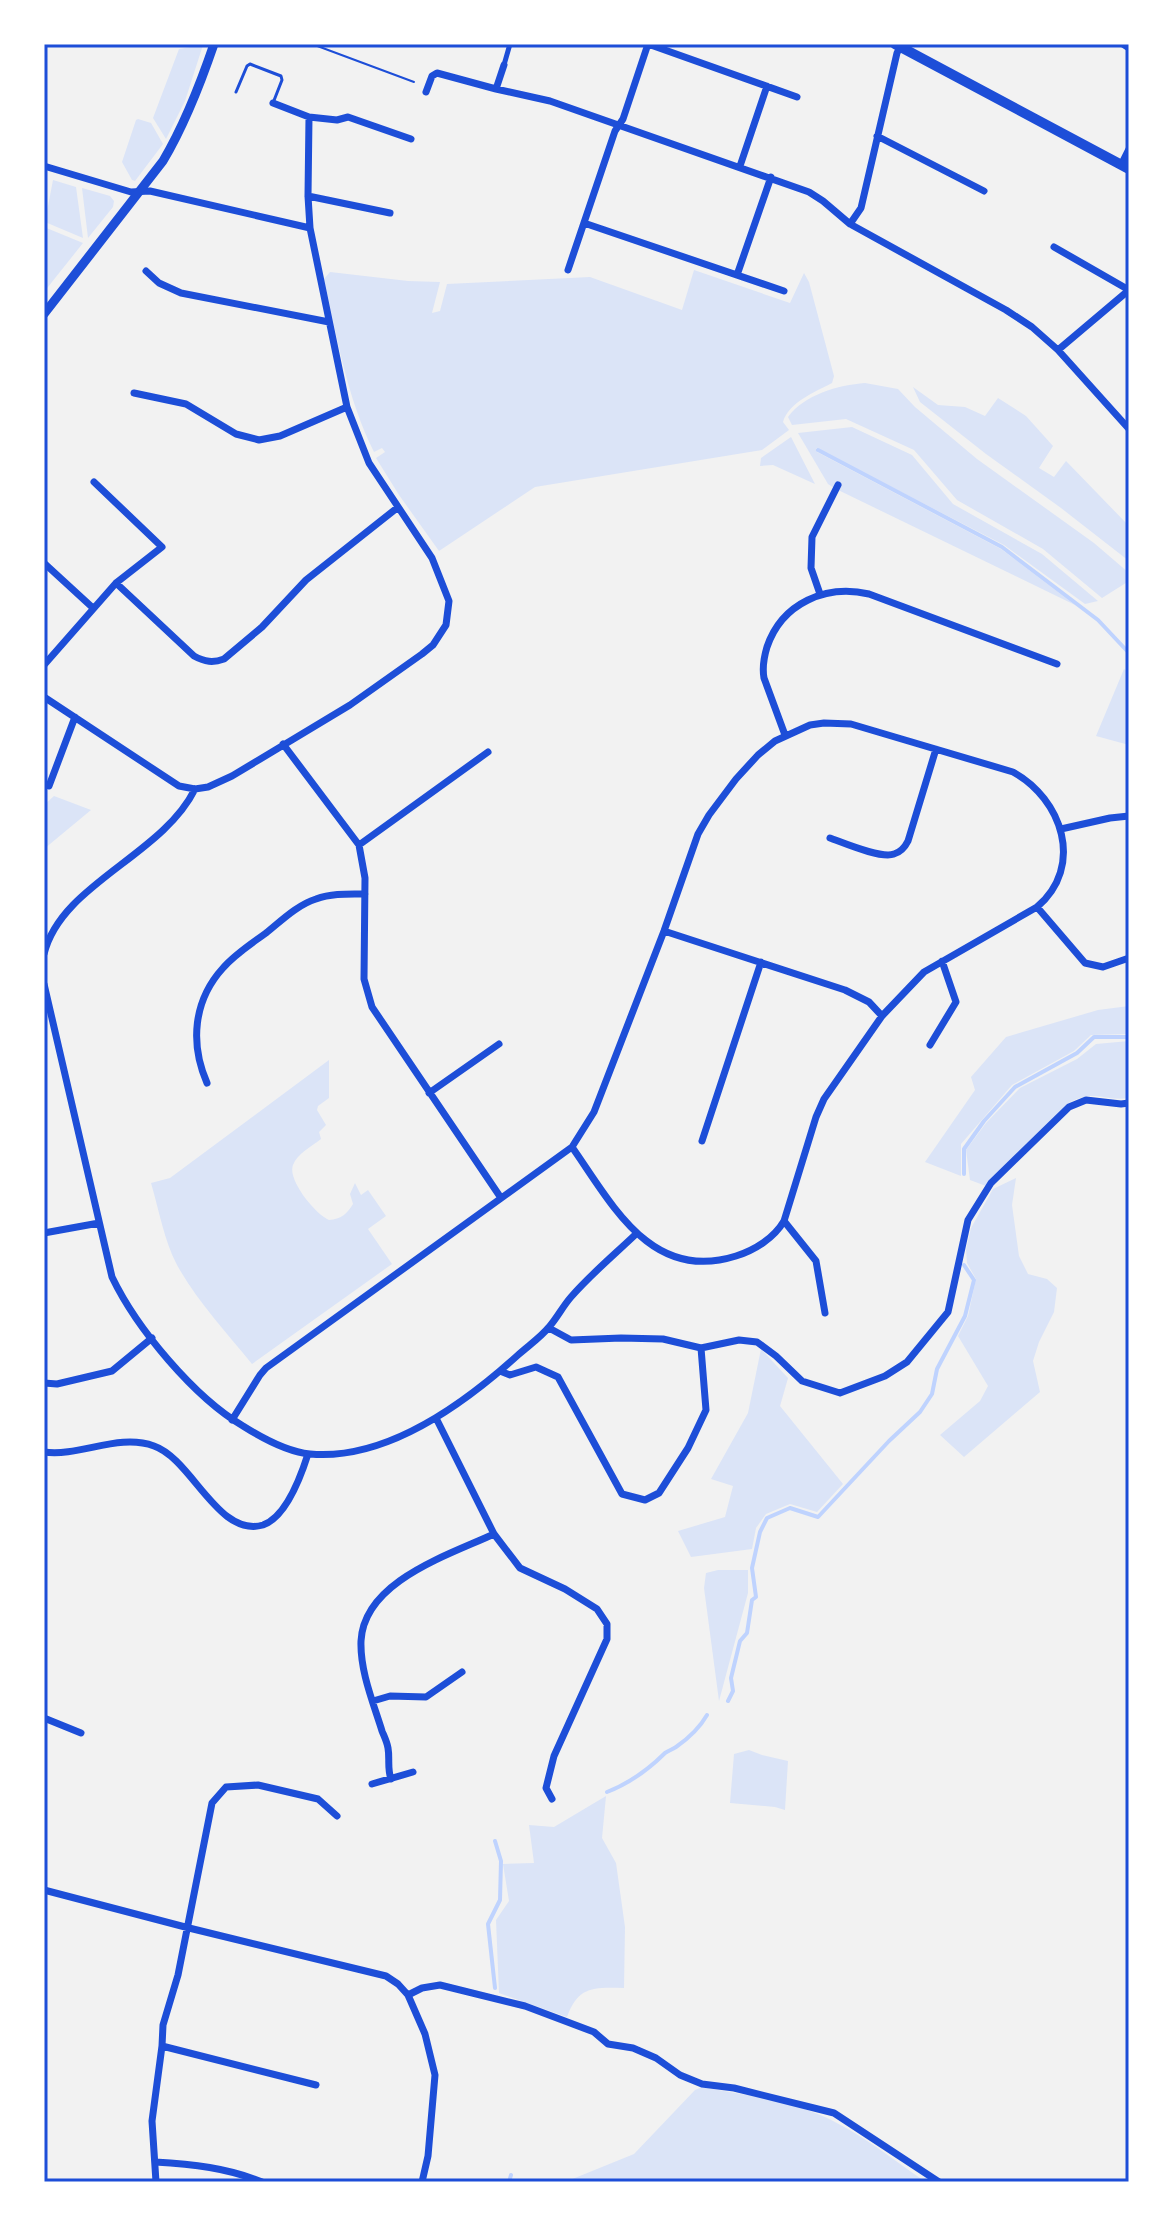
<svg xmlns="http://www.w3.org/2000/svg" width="1173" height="2226" viewBox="0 0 1173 2226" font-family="Quicksand,sans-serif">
	<rect width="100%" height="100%" fill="#f2f2f2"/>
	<path fill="#dbe4f7" d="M203 45 185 101 166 139 153 118 179 49Z
		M138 119 151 123 163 144 135 181 132 180 122 162 136 120Z
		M53 180 76 187 83 238 45 222Z
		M82 188 110 196 114 201 113 207 88 238Z
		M44 227 83 243 44 292Z
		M694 270 790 303 804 273 809 282 834 376 832 383C815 392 789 402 783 422L789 430 762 450 535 487 439 551 399 495 376 458 385 452 382 448 374 452C347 398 337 337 324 279L330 272 408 281 440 282 432 313 440 311 447 284 590 277 682 310Z
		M865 383 898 389 915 407 977 459 1094 543 1129 573V581L1102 598 1043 549 957 500 914 450 846 419 792 425 788 417C804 395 838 385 865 383Z
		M913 387 938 405 965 407 985 416 998 398 1026 416 1053 446 1039 468 1054 477 1066 461 1129 526V561L1061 508 986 454 920 402Z
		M852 427 912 455 953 504 1042 554 1098 601 1085 604 1004 545 816 448 817 452 1001 549 1075 605 834 488 828 484 798 433Z
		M791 437 815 484 773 465 760 466 761 458Z
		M1124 669 1129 673V745L1096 736Z
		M54 796 91 810 44 849V805Z
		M1129 1006V1034L1091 1035 1074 1051 1012 1085 961 1144V1176L925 1162 975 1090 971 1077 1006 1037 1098 1010Z
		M1129 1041V1098C1102 1102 1095 1088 1067 1104L986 1186 970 1180 966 1150 986 1123 1020 1088 1077 1059 1096 1044Z
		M329 1060V1098L318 1106 317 1110 326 1125 319 1132 321 1139C312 1146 297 1154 293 1165 287 1180 316 1215 329 1220 341 1219 347 1214 353 1204L350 1194 355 1183 361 1195 368 1190 386 1216 368 1229 392 1264 252 1364C226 1332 197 1301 177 1265 164 1240 159 1210 151 1183L170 1178Z
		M1016 1178 1012 1205 1019 1256 1028 1274 1047 1279 1057 1288 1054 1312 1039 1342 1033 1361 1040 1392 964 1457 940 1435 980 1401 988 1386 958 1336 968 1316 976 1279 967 1263 966 1250 971 1228 993 1189Z
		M761 1349 788 1378 780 1406 843 1484 817 1512 790 1504 766 1514 756 1528 752 1549 691 1557 678 1531 725 1517 733 1486 711 1479 748 1413Z
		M718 1570H748V1593L719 1701 704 1588 706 1573Z
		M749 1750 762 1755 788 1761 785 1810 775 1807 730 1803 734 1754Z
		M606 1796 602 1838 616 1863 625 1927 624 1988C594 1987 578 1986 567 2017L499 1993 496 1920 509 1901 503 1864 534 1863 529 1825 554 1827Z
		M702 2087C737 2094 776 2098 810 2111 852 2126 889 2157 926 2182H565L634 2154 695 2090Z"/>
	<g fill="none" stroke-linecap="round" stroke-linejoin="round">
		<path stroke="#bfd3fe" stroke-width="4" d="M818 450 1002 547 1098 620 1129 653
			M964 1174V1149L984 1121 1015 1087 1077 1053 1094 1037H1129
			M728 1701 733 1691 731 1678 740 1641 747 1633 752 1600 756 1597 752 1568 760 1532 767 1518 790 1508 818 1517 889 1441 920 1412 932 1394 937 1369 965 1316 974 1280 964 1265
			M607 1792C630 1783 648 1770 665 1753 668 1751 673 1749 676 1747 689 1738 699 1729 707 1715
			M495 1988 488 1924 500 1900 501 1861 495 1841
			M509 2182 511 2175"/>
		<path stroke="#1d4ed8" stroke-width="2" d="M312 44 414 82"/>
		<path stroke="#1d4ed8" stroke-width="3" d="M236 92 247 66 250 64 281 76 282 80 273 103"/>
		<path stroke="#1d4ed8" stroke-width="5" d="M504 65 510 44"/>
		<path stroke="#1d4ed8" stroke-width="7" d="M648 44 797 97
			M1123 44 1129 48
			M496 89 504 65
			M426 92 432 76 437 73 496 89 550 101 809 192 823 201 850 224 1006 310 1032 327 1058 350 1129 429
			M273 103 309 117 337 120 348 117 411 139
			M877 136 984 191
			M1121 165 1129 149
			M44 166 131 192 150 191 310 228
			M740 166 767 86
			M308 196 390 213
			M584 223 784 291
			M850 224 861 208 897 53 900 47
			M1054 247 1129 290
			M568 270 615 131 623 119 648 44
			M146 271 159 283 181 293 329 322
			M737 275 771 177
			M1058 350 1129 290
			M134 393 186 404 236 434 259 440 280 436 347 407
			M44 563 93 608
			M116 583 194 656C205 662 213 663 224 659L262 627 306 580 397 508
			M820 594 811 568 812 537 838 485
			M44 665 116 583 162 547 94 482
			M44 697 179 786 195 789 208 787 232 776 350 705 422 654 433 645 446 625 449 601 432 558 369 463 347 407 310 228 308 196 309 117
			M785 735 764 678C762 667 764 657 767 647 782 603 826 584 869 594L1057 664
			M283 744 359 845 365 878 364 979 372 1007 501 1198
			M49 786 75 717
			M1061 829 1110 818 1129 816
			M830 838C844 843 881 859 894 854 901 852 905 847 908 841L936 749
			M359 845 488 752
			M1037 907 1085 963 1103 967 1129 958
			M664 931 845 990 869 1002 882 1016
			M44 954C61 884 162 856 195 789
			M44 984 112 1277C137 1329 194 1397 243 1426 262 1438 287 1452 310 1454 387 1461 464 1404 518 1355 528 1346 541 1337 549 1327 557 1318 563 1306 571 1297 591 1274 614 1255 636 1234
			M930 1045 956 1002 942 961
			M207 1083C190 1044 193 1001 223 968 235 954 251 944 266 933 281 921 297 905 316 899 332 893 349 894 365 894
			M429 1093 499 1044
			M702 1141 761 962
			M784 1221 816 1261 825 1313
			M44 1233 99 1223
			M549 1328 571 1340 621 1338 663 1339 701 1348 739 1340 757 1342 776 1356 802 1381 840 1393 885 1376 907 1362 948 1312 968 1220 991 1183 1069 1107 1086 1100 1121 1104 1129 1103
			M500 1371 510 1375 536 1367 558 1377 622 1494 645 1500 659 1493 688 1448 706 1410 701 1348
			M44 1383 57 1384 112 1371 152 1338
			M436 1418 494 1534 520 1568 565 1589 597 1609 607 1624V1639L554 1756 546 1788 552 1799
			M232 1420 260 1375 266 1368 572 1147 594 1112 664 931 698 834 709 815 736 779 758 755 775 741 810 725 824 723 851 724 1013 772C1062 799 1085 866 1037 907L924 972 882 1016 824 1099 816 1117 784 1221C774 1238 755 1250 736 1256 651 1283 612 1204 572 1147
			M44 1452C80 1457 118 1433 154 1446 192 1459 218 1538 263 1525 286 1517 301 1476 308 1454
			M373 1701 390 1696 426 1697 462 1672
			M44 1718 81 1733
			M391 1779C387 1768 390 1759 388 1748 387 1742 384 1736 382 1731 373 1702 360 1671 361 1641 364 1581 449 1555 494 1534
			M372 1784 413 1772
			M44 1890 189 1928 386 1976 398 1984 408 1995 422 1988 440 1985 525 2006 594 2032 608 2044 633 2048 656 2058 680 2075 702 2084 734 2088 834 2113 939 2182
			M408 1995 425 2034 435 2075 428 2156 422 2182
			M162 2046 316 2085
			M155 2162C192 2164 228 2168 262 2182
			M156 2182 152 2121 162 2046 163 2025 178 1975 212 1803 226 1787 258 1785 318 1799 337 1816"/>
		<path stroke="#1d4ed8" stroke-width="9" d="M44 314 163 161C185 124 200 85 214 44"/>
		<path stroke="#1d4ed8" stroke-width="10" d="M895 44 1129 169"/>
	</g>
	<rect width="1173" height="2226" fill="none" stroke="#ffffff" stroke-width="92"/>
	<rect x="46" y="46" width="1081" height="2134" fill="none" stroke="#1d4ed8" stroke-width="3"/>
</svg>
